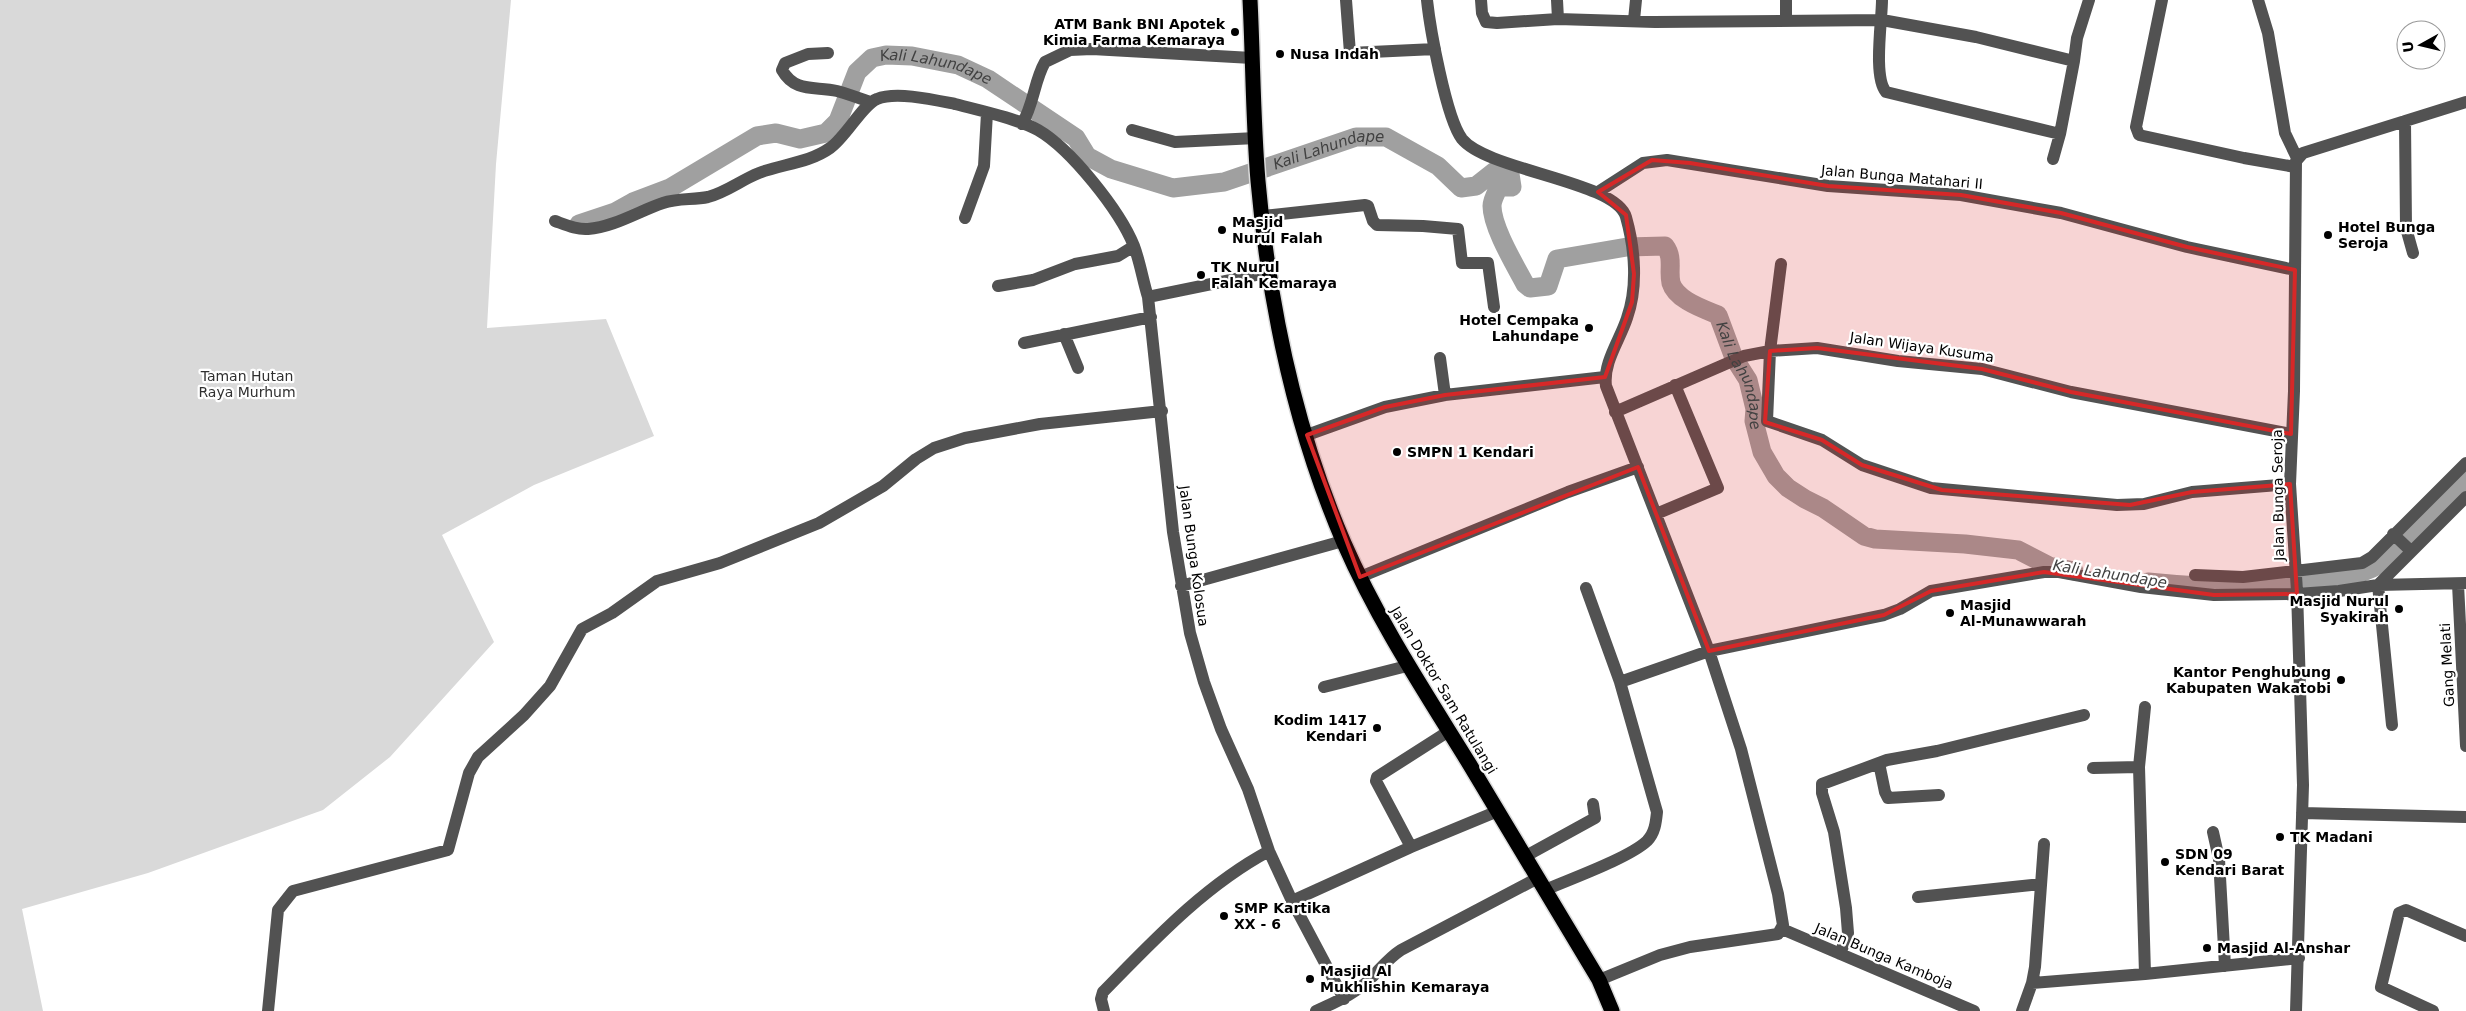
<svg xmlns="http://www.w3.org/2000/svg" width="2466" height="1011" viewBox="0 0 2466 1011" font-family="'DejaVu Sans',sans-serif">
	<rect width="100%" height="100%" fill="#fff"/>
	<path fill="#d9d9d9" d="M0 0H511L496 164 487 328 606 319 654 436 534 485 442 535 494 642 390 757 323 810 148 873 22 909 43 1011H0Z"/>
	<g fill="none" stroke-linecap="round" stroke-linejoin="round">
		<g stroke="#a0a0a0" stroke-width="19">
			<path id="s1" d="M579 224 615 212 633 202 670 188 757 136 776 133 800 139 826 133 838 121 857 72 872 58 886 55 912 56 958 65 988 79 1076 138 1087 156 1111 169 1173 188 1224 182 1356 137H1386L1438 166 1461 188 1476 186 1495 171 1510 174 1512 187H1499C1496 193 1492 200 1492 206 1492 227 1515 265 1525 284L1530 288 1548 286 1557 259 1627 247 1665 246C1674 258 1668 270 1671 283 1676 300 1704 309 1718 315L1734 358 1748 380 1755 409 1754 421 1762 452 1776 476 1788 488 1805 499 1823 508 1864 536 1875 539 1965 544 2018 550 2049 566 2074 571"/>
			<path d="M2148 582C2207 588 2329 594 2380 564 2410 546 2441 505 2466 478"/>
		</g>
		<g stroke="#dbdbdb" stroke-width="18">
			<path id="highway" d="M1250 0C1253 60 1253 121 1258 181 1269 304 1295 429 1344 543 1378 621 1425 692 1470 765 1513 836 1556 908 1599 980L1612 1011"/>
		</g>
		<path stroke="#525252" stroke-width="12" d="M1346 0 1350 53 1435 49
			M1427 0C1430 28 1446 118 1462 139 1488 171 1616 181 1626 217 1635 249 1638 287 1627 318 1620 340 1603 362 1606 386L1709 651 1741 749 1778 894 1783 925 1778 934 1690 947 1660 955 1599 980
			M1481 0 1482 13 1486 22 1497 23 1558 19 1655 22 1882 20 1976 37 2074 61 2060 134 1886 92C1873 77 1882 21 1882 0
			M1557 0 1558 19
			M1786 0V21
			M2162 0 2136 127 2139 135 2244 158 2295 167
			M2258 0 2268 33 2285 133 2297 158
			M1634 20 1636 0
			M828 53 808 54 785 63 782 70C795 93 815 86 837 91 848 94 859 98 870 102
			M2074 61 2077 38 2089 0
			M2405 121 2406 228 2413 253
			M1022 124C1034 104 1034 81 1045 62L1070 50 1092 49 1252 58
			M1132 130 1175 142 1256 138
			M2053 159 2060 134
			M1598 192 1643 163 1667 160 1828 186 1961 195 2061 213 2187 247 2295 270
			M1263 216 1365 205 1368 206 1373 221 1377 225 1423 226 1458 229 1462 263H1488L1494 307
			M965 218 984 166 987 113
			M555 221C566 225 577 230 588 229 614 227 639 211 663 203 677 198 693 200 708 197 727 192 741 180 759 173 782 164 809 163 830 148 846 137 863 104 877 99 896 91 935 100 955 104 978 110 1019 119 1038 130 1071 149 1120 211 1134 246 1140 262 1143 281 1148 297L1270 272
			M1781 264 1770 351 1767 421 1822 440 1862 465 1931 488 2117 505 2144 504 2192 492 2290 484
			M998 286 1033 280 1075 264 1118 256 1134 246
			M1148 297 1173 532 1190 633 1204 682 1221 729 1248 789 1269 851 1292 901
			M1064 334 1078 368
			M1024 343 1151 317
			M1445 395 1605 377
			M1615 412 1744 356 1770 351 1817 348 1898 361 1982 369 2071 392 2291 434
			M1307 435 1385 407 1445 395 1440 358
			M1656 514 1718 488 1675 385
			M2393 534 2411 551
			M2195 575 2243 577 2362 563 2372 557 2466 463
			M1360 577 1568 492 1638 467
			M2458 584 2466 746
			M1181 586 1343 541
			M1586 588 1620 682
			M1324 687 1407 666
			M2392 725 2378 585 2466 497
			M1879 763 1885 792 1888 798 1939 795
			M2093 768 2139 767
			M2302 813 2466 817
			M2213 832 2219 859 2225 966
			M1411 847 1376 781 1377 777 1449 731
			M1524 857 1595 818 1593 804
			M1545 890C1570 879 1629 858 1647 841 1655 833 1656 822 1657 812L1620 682 1709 651 1884 615 1900 609 1931 591 2044 572H2059L2141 587 2214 595 2297 594 2339 591 2378 585 2466 583
			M1918 897 2041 884
			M1782 929 1974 1011
			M1840 954 1848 933 1846 908 1834 832 1822 793V784L1887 760 1937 751 2084 715
			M2145 974 2299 958
			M2032 983 2145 974 2139 767 2145 707
			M1344 999 1292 901 1411 847 1498 811
			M268 1011 278 910 293 891 448 850 469 773 478 757 524 715 550 686 582 629 612 613 657 581 720 563 819 523 883 486 916 459 934 448 965 438 1040 424 1162 411
			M1104 1011 1101 999 1103 992C1154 940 1204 886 1269 851
			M1316 1011C1334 1003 1352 995 1367 982 1379 971 1387 959 1401 950L1538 878
			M2022 1011 2032 983 2035 967 2044 844
			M2296 1011 2303 785 2297 591 2290 484 2294 391 2296 161 2303 153 2466 102
			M2433 1011 2381 987 2399 913 2406 910 2466 936"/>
		<use href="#highway" stroke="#000" stroke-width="15"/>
	</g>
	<path fill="#d62828" fill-opacity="0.2" stroke="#d62828" stroke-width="4" stroke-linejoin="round" d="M1652 160 1690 163 1828 186 1961 195 2061 213 2187 247 2295 270 2291 434 2071 392 1982 369 1817 348 1770 351 1765 422 1822 440 1862 465 1942 490 2130 505 2192 492 2290 484 2297 594 2214 595 2044 572 1931 591 1884 615 1709 651 1638 467 1360 577 1307 435 1385 407 1445 395 1605 377 1632 302 1634 274 1626 215 1598 192Z"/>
	<g fill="#000" stroke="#fff" stroke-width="2">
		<circle cx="1235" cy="32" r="5"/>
		<circle cx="1280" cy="54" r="5"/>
		<circle cx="1222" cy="230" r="5"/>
		<circle cx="2328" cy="235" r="5"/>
		<circle cx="1201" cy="275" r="5"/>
		<circle cx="1589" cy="328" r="5"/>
		<circle cx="1397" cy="452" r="5"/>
		<circle cx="2399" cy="609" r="5"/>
		<circle cx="1950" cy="613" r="5"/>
		<circle cx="2341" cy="680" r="5"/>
		<circle cx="1377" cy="728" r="5"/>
		<circle cx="2280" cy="837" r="5"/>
		<circle cx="2165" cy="862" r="5"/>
		<circle cx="1224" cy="916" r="5"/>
		<circle cx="2207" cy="948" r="5"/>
		<circle cx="1310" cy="979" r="5"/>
	</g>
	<g text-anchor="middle" stroke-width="4.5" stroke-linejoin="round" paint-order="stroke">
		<g font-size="14" font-weight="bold" fill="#000" stroke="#fff" text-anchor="start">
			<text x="1225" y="29" text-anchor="end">ATM Bank BNI Apotek<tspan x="1225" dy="16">Kimia Farma Kemaraya</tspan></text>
			<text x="1290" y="59">Nusa Indah</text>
			<text x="1232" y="227">Masjid<tspan x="1232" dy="16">Nurul Falah</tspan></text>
			<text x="2338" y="232">Hotel Bunga<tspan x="2338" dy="16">Seroja</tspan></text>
			<text x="1211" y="272">TK Nurul<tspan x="1211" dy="16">Falah Kemaraya</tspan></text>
			<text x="1579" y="325" text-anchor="end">Hotel Cempaka<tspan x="1579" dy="16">Lahundape</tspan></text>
			<text x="1407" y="457">SMPN 1 Kendari</text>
			<text x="2389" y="606" text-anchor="end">Masjid Nurul<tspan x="2389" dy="16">Syakirah</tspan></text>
			<text x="1960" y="610">Masjid<tspan x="1960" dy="16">Al-Munawwarah</tspan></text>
			<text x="2331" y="677" text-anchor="end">Kantor Penghubung<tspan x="2331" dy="16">Kabupaten Wakatobi</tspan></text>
			<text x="1367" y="725" text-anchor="end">Kodim 1417<tspan x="1367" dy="16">Kendari</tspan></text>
			<text x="2290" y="842">TK Madani</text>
			<text x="2175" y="859">SDN 09<tspan x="2175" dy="16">Kendari Barat</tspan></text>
			<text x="1234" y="913">SMP Kartika<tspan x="1234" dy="16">XX - 6</tspan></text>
			<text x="2217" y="953">Masjid Al-Anshar</text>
			<text x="1320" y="976">Masjid Al<tspan x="1320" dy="16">Mukhlishin Kemaraya</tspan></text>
		</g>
		<g font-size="14" fill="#000" stroke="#fff">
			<text transform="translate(1902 177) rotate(5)" y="5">Jalan Bunga Matahari II</text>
			<text transform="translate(1922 347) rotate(8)" y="5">Jalan Wijaya Kusuma</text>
			<text transform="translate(2278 495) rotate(-91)" y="5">Jalan Bunga Seroja</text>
			<text transform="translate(1194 556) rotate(82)" y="5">Jalan Bunga Kolosua</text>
			<text transform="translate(2447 665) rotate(-93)" y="5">Gang Melati</text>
			<text transform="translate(1444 690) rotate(59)" y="5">Jalan Doktor Sam Ratulangi</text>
			<text transform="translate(1884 956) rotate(23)" y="5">Jalan Bunga Kamboja</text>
		</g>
		<g font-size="14" fill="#303030" stroke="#fff">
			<text x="247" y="381">Taman Hutan<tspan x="247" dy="16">Raya Murhum</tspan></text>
		</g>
		<g font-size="15" font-style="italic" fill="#414141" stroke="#fff">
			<text dy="5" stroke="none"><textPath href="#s1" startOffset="426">Kali Lahundape</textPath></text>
			<text dy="5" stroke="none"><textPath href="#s1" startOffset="861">Kali Lahundape</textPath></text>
			<text dy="5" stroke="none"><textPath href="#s1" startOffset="1522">Kali Lahundape</textPath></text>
			<text transform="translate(2110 574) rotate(9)" y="5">Kali Lahundape</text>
		</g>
	</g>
	<g transform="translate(2421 45) rotate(262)"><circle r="24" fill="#ffffff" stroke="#999999"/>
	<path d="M0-4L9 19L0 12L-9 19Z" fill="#000000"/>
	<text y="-8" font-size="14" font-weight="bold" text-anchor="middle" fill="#000000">U</text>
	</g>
</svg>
